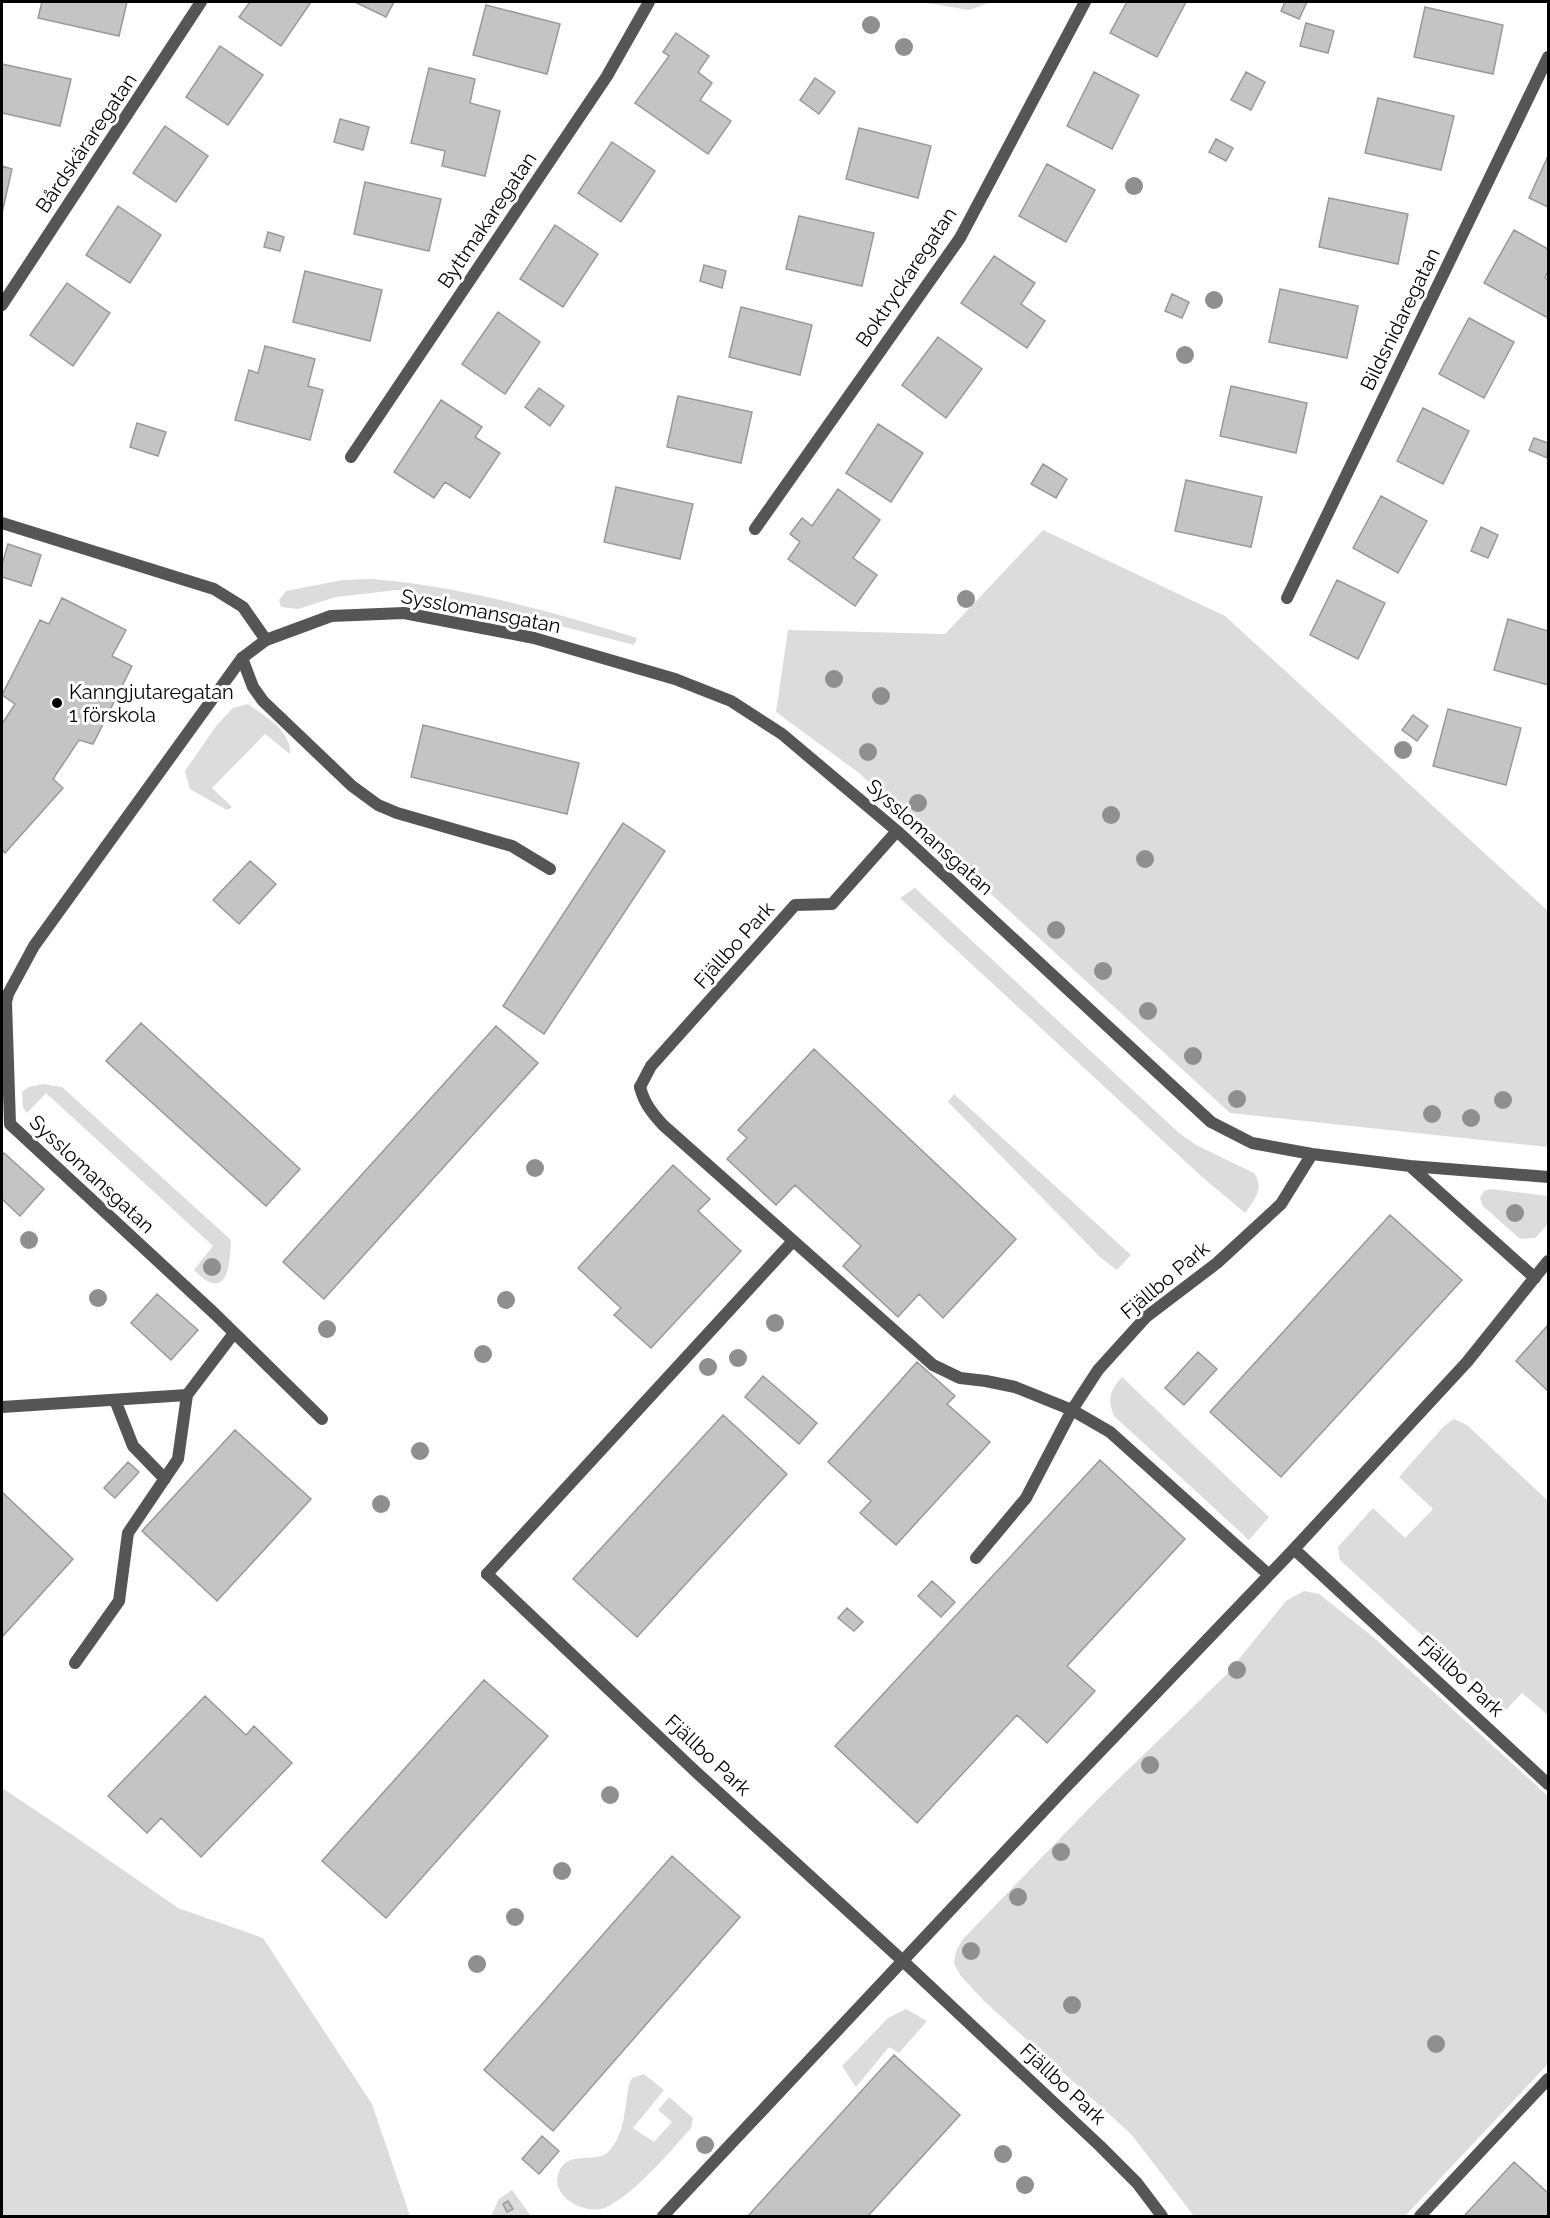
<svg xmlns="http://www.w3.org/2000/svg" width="1550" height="2218" viewBox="0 0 1550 2218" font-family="Raleway,sans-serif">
	<rect width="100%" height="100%" fill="#fff"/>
	<path fill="#dcdcdc" d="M921 2H992L969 10Z
		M1043 530 1225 616 1548 911V1147L1230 1113 859 773 776 712 788 630 945 634Z
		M371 579C461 586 550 611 637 638L634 645 519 615 397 590 336 597 298 609 281 607 279 600 286 591 343 580Z
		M248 704C264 716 292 731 290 754L265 734 212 788 232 807 227 810 190 789 185 771 217 725 233 708Z
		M915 888 1179 1133 1196 1145 1254 1173C1265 1187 1254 1201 1245 1213L1201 1176 900 898Z
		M43 1084 62 1087 231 1240C230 1268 226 1303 194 1270L213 1246 46 1093 27 1113 23 1108 22 1092 29 1087Z
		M954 1094 1131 1255 1117 1270 1101 1258 948 1102Z
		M1491 1189 1548 1196V1224L1535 1238 1520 1239 1483 1206 1480 1198 1484 1191Z
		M1122 1377 1269 1517 1249 1540 1114 1416C1107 1399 1110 1390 1122 1377Z
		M1454 1419 1467 1425 1548 1501V1715L1522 1693 1505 1711 1340 1560 1338 1547 1373 1508 1405 1538 1433 1509 1399 1477 1444 1426Z
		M1304 1591 1319 1594 1372 1636 1548 1796V2064L1405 2216H1194L1131 2134 984 2001 961 1976 954 1964 956 1951 963 1939 1102 1795 1226 1675 1286 1601Z
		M2 1788 74 1836 178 1908 263 1938 372 2104 410 2216H2Z
		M906 2009 927 2021 899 2053 889 2047 856 2087 842 2066 888 2018Z
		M644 2074 664 2090 633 2128 654 2142 672 2122 658 2110 669 2097 693 2118 691 2128C670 2152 635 2193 607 2207 588 2217 548 2197 559 2172 568 2148 598 2166 610 2150 625 2133 625 2106 629 2084L632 2078Z
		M512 2190 531 2216H491L499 2199Z"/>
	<path fill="#c4c4c4" stroke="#999" stroke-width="1.5" d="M42 2H127L119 36 38 18Z
		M250 2H311L281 46 239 17Z
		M355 2H394L386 17Z
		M1127 2H1186L1157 57 1110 33Z
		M1285 2H1307L1299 19 1281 11Z
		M486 5 560 24 547 74 473 55Z
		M1425 7 1503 25 1493 74 1414 57Z
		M1306 23 1334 31 1328 53 1300 46Z
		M676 33 709 56 698 72 712 83 700 100 731 121 708 154 635 103 669 56 663 52Z
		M220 46 263 75 228 125 186 97Z
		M2 64 71 79 60 126 2 113Z
		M429 68 475 79 470 103 500 111 485 176 442 166 445 151 411 143Z
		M1094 72 1139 95 1112 149 1067 126Z
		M1246 72 1265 82 1251 110 1231 100Z
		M815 78 835 92 819 114 800 100Z
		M1378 98 1454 116 1441 170 1365 153Z
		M340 119 369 127 363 150 334 142Z
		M165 126 208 156 176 202 133 173Z
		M859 128 931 146 918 198 846 179Z
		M1216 139 1233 148 1226 161 1209 152Z
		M612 142 655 171 621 222 578 193Z
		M1548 156V207L1529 198Z
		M1047 164 1095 190 1066 242 1019 216Z
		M2 166 12 169 2 213Z
		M365 182 441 199 429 251 354 234Z
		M1329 198 1408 214 1398 264 1319 247Z
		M118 206 161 235 130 283 86 255Z
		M799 216 874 233 862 286 786 269Z
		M555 225 598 254 563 307 520 279Z
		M1514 230 1548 249V271L1545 278 1548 280V318L1484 283Z
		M268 232 284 237 280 251 264 247Z
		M994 256 1035 283 1021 304 1045 321 1027 348 961 303Z
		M704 265 726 271 722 288 700 281Z
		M305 271 382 290 370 341 293 322Z
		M67 283 110 313 73 366 30 335Z
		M1280 289 1358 306 1347 358 1269 342Z
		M1172 294 1189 302 1182 318 1165 311Z
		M741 307 812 325 800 375 729 357Z
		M498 312 540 342 505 394 462 364Z
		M1469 318 1514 342 1484 398 1439 374Z
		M938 337 982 369 946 418 902 385Z
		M265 346 315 359 308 386 323 390 310 440 235 420 249 370 258 373Z
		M1231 386 1307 403 1296 453 1220 436Z
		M539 388 564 406 550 426 525 407Z
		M678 396 752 412 741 463 667 447Z
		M441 400 482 427 475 437 500 453 470 498 445 482 434 498 394 472Z
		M1423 408 1469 431 1443 484 1397 461Z
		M137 423 166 432 158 456 130 447Z
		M878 424 923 453 891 502 846 473Z
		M1534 438 1548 443 1547 458 1529 450Z
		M1043 464 1067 479 1056 498 1031 484Z
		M1186 480 1262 497 1251 547 1175 531Z
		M616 487 693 504 680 559 604 542Z
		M838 489 880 520 853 558 877 575 855 606 788 559 800 542 790 534 802 518 812 526Z
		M1381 496 1427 521 1398 573 1353 548Z
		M1481 527 1498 535 1488 558 1471 551Z
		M8 544 41 555 31 586 2 577V564Z
		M1337 580 1385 603 1358 659 1310 635Z
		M62 598 126 630 112 656 132 666 93 744 79 740 53 779 63 788 5 853 2 849V724L15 704 2 695 40 620 49 624Z
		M1508 619 1548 631V685L1494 670Z
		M1448 709 1521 728 1506 785 1433 766Z
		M1413 715 1428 726 1417 741 1402 730Z
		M423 725 579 763 567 814 411 777Z
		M623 823 665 851 544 1034 503 1006Z
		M250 861 276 884 239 924 213 900Z
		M141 1023 300 1169 266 1206 106 1061Z
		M496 1026 538 1063 324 1299 283 1262Z
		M814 1049 1016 1239 943 1318 919 1294 898 1317 843 1266 861 1246 795 1185 776 1205 727 1159 747 1138 738 1130Z
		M4 1153 44 1189 20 1216 2 1199V1155Z
		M673 1165 710 1199 698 1211 741 1251 651 1348 614 1315 621 1308 578 1268Z
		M1390 1215 1462 1280 1281 1477 1210 1412Z
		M157 1294 198 1330 171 1360 131 1323Z
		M1548 1325V1391L1516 1361Z
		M1198 1352 1217 1369 1184 1405 1165 1388Z
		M917 1362 955 1396 947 1404 990 1442 896 1545 860 1513 871 1501 828 1462Z
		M763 1376 817 1423 799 1444 745 1397Z
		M723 1415 787 1474 637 1637 573 1579Z
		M235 1430 311 1499 217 1601 142 1531Z
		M1100 1460 1185 1539 1067 1666 1095 1691 1047 1743 1017 1715 917 1823 835 1746Z
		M128 1462 139 1472 115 1498 104 1488Z
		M2 1492 73 1559 2 1637Z
		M932 1581 955 1602 941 1617 918 1596Z
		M847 1608 863 1622 854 1631 838 1618Z
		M484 1680 548 1736 386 1918 322 1861Z
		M205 1696 246 1735 254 1726 292 1763 201 1857 161 1818 147 1833 108 1796Z
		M672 1856 740 1917 553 2131 484 2070Z
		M894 2055 960 2115 868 2216H748Z
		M542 2136 559 2151 539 2174 522 2159Z
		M1514 2162 1548 2193V2216H1464Z
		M508 2201 513 2209 507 2212 503 2204Z"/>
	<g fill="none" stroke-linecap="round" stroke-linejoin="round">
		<path stroke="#555" stroke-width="12" d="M2 523 214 589 243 607 266 640
			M242 658 253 687 263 701 352 786 378 805 397 813 512 846 550 869
			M640 1087C644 1103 652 1113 663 1125L933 1365 960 1378 986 1381 1015 1387 1072 1410 1026 1498 976 1558
			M115 1400 133 1446 165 1479
			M2 1407 187 1395 234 1333
			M487 1574 793 1241
			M75 1663 119 1601 128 1533 178 1459 187 1395"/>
		<path stroke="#555" stroke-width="12" d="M2 305 201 2
			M351 457 607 76 649 2
			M755 529 960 238 1085 2
			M1287 598 1548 57
			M640 1087 651 1066 795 905 832 904 897 831
			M1410 1166 1535 1278
			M322 1419 215 1314 10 1124 6 1002 8 994 34 946 242 658 266 640 331 616 404 613 534 638 675 679 731 701 782 734 897 831 1211 1122 1252 1143 1312 1154 1410 1166 1548 1177
			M1294 1549 1548 1784
			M487 1574 695 1771 904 1962 1100 2146 1137 2183 1162 2216
			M1268 1574 1110 1432 1072 1410 1098 1370 1146 1317 1217 1263 1281 1204 1312 1154
			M663 2216 1066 1787 1294 1549 1467 1362 1548 1261
			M1420 2216 1548 2079"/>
	</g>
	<g fill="#8f8f8f">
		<circle cx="871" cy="25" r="9"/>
		<circle cx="904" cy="47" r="9"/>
		<circle cx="1134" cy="186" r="9"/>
		<circle cx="1214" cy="300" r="9"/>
		<circle cx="1185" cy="355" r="9"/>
		<circle cx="966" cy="599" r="9"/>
		<circle cx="834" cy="679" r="9"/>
		<circle cx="881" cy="696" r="9"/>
		<circle cx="1403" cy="750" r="9"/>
		<circle cx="868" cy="752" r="9"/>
		<circle cx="918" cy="803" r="9"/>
		<circle cx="1111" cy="815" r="9"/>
		<circle cx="1145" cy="859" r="9"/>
		<circle cx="1056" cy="930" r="9"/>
		<circle cx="1103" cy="971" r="9"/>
		<circle cx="1148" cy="1011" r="9"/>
		<circle cx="1193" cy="1056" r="9"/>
		<circle cx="1237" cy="1099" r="9"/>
		<circle cx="1503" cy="1100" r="9"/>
		<circle cx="1432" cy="1114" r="9"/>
		<circle cx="1471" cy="1118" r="9"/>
		<circle cx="535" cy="1168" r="9"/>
		<circle cx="1515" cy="1213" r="9"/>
		<circle cx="29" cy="1240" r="9"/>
		<circle cx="212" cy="1267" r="9"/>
		<circle cx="98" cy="1298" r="9"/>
		<circle cx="506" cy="1300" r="9"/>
		<circle cx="775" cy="1323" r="9"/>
		<circle cx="327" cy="1329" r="9"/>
		<circle cx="483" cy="1354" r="9"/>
		<circle cx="738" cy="1358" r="9"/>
		<circle cx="708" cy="1367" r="9"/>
		<circle cx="420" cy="1451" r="9"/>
		<circle cx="381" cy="1504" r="9"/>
		<circle cx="1237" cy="1670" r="9"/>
		<circle cx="1150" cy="1765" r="9"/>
		<circle cx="610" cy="1795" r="9"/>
		<circle cx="1061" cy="1852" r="9"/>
		<circle cx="562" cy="1871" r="9"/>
		<circle cx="1018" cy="1897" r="9"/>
		<circle cx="515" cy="1917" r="9"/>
		<circle cx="971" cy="1951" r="9"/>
		<circle cx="477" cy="1964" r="9"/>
		<circle cx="1072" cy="2005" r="9"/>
		<circle cx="1436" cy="2044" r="9"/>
		<circle cx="705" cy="2145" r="9"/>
		<circle cx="1003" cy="2154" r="9"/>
		<circle cx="1025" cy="2185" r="9"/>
	</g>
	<circle fill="#000" stroke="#fff" stroke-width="2" cx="57" cy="703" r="6"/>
	<g text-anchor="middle" stroke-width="6" stroke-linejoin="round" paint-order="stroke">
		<g font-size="20" fill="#000" stroke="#fff">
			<text transform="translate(86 143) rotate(-56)" y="7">Bårdskäraregatan</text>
			<text transform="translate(487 220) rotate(-56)" y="7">Byttmakaregatan</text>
			<text transform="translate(906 277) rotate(-56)" y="7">Boktryckaregatan</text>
			<text transform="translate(1400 319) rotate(-64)" y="7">Bildsnidaregatan</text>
			<text transform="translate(481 611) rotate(11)" y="7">Sysslomansgatan</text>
			<text transform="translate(930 837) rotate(42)" y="7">Sysslomansgatan</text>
			<text transform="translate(734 945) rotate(-48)" y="7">Fjällbo Park</text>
			<text transform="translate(92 1174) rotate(43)" y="7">Sysslomansgatan</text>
			<text transform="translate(1165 1280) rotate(-40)" y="7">Fjällbo Park</text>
			<text transform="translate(1461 1676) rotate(43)" y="7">Fjällbo Park</text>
			<text transform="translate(708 1755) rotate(43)" y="7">Fjällbo Park</text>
			<text transform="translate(1063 2084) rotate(43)" y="7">Fjällbo Park</text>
		</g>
		<g font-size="20" fill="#000" stroke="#fff" text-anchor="start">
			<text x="69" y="699">Kanngjutaregatan<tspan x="69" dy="23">1 förskola</tspan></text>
		</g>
	</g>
	<rect width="1550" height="2218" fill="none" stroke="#000000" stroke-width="6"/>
</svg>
